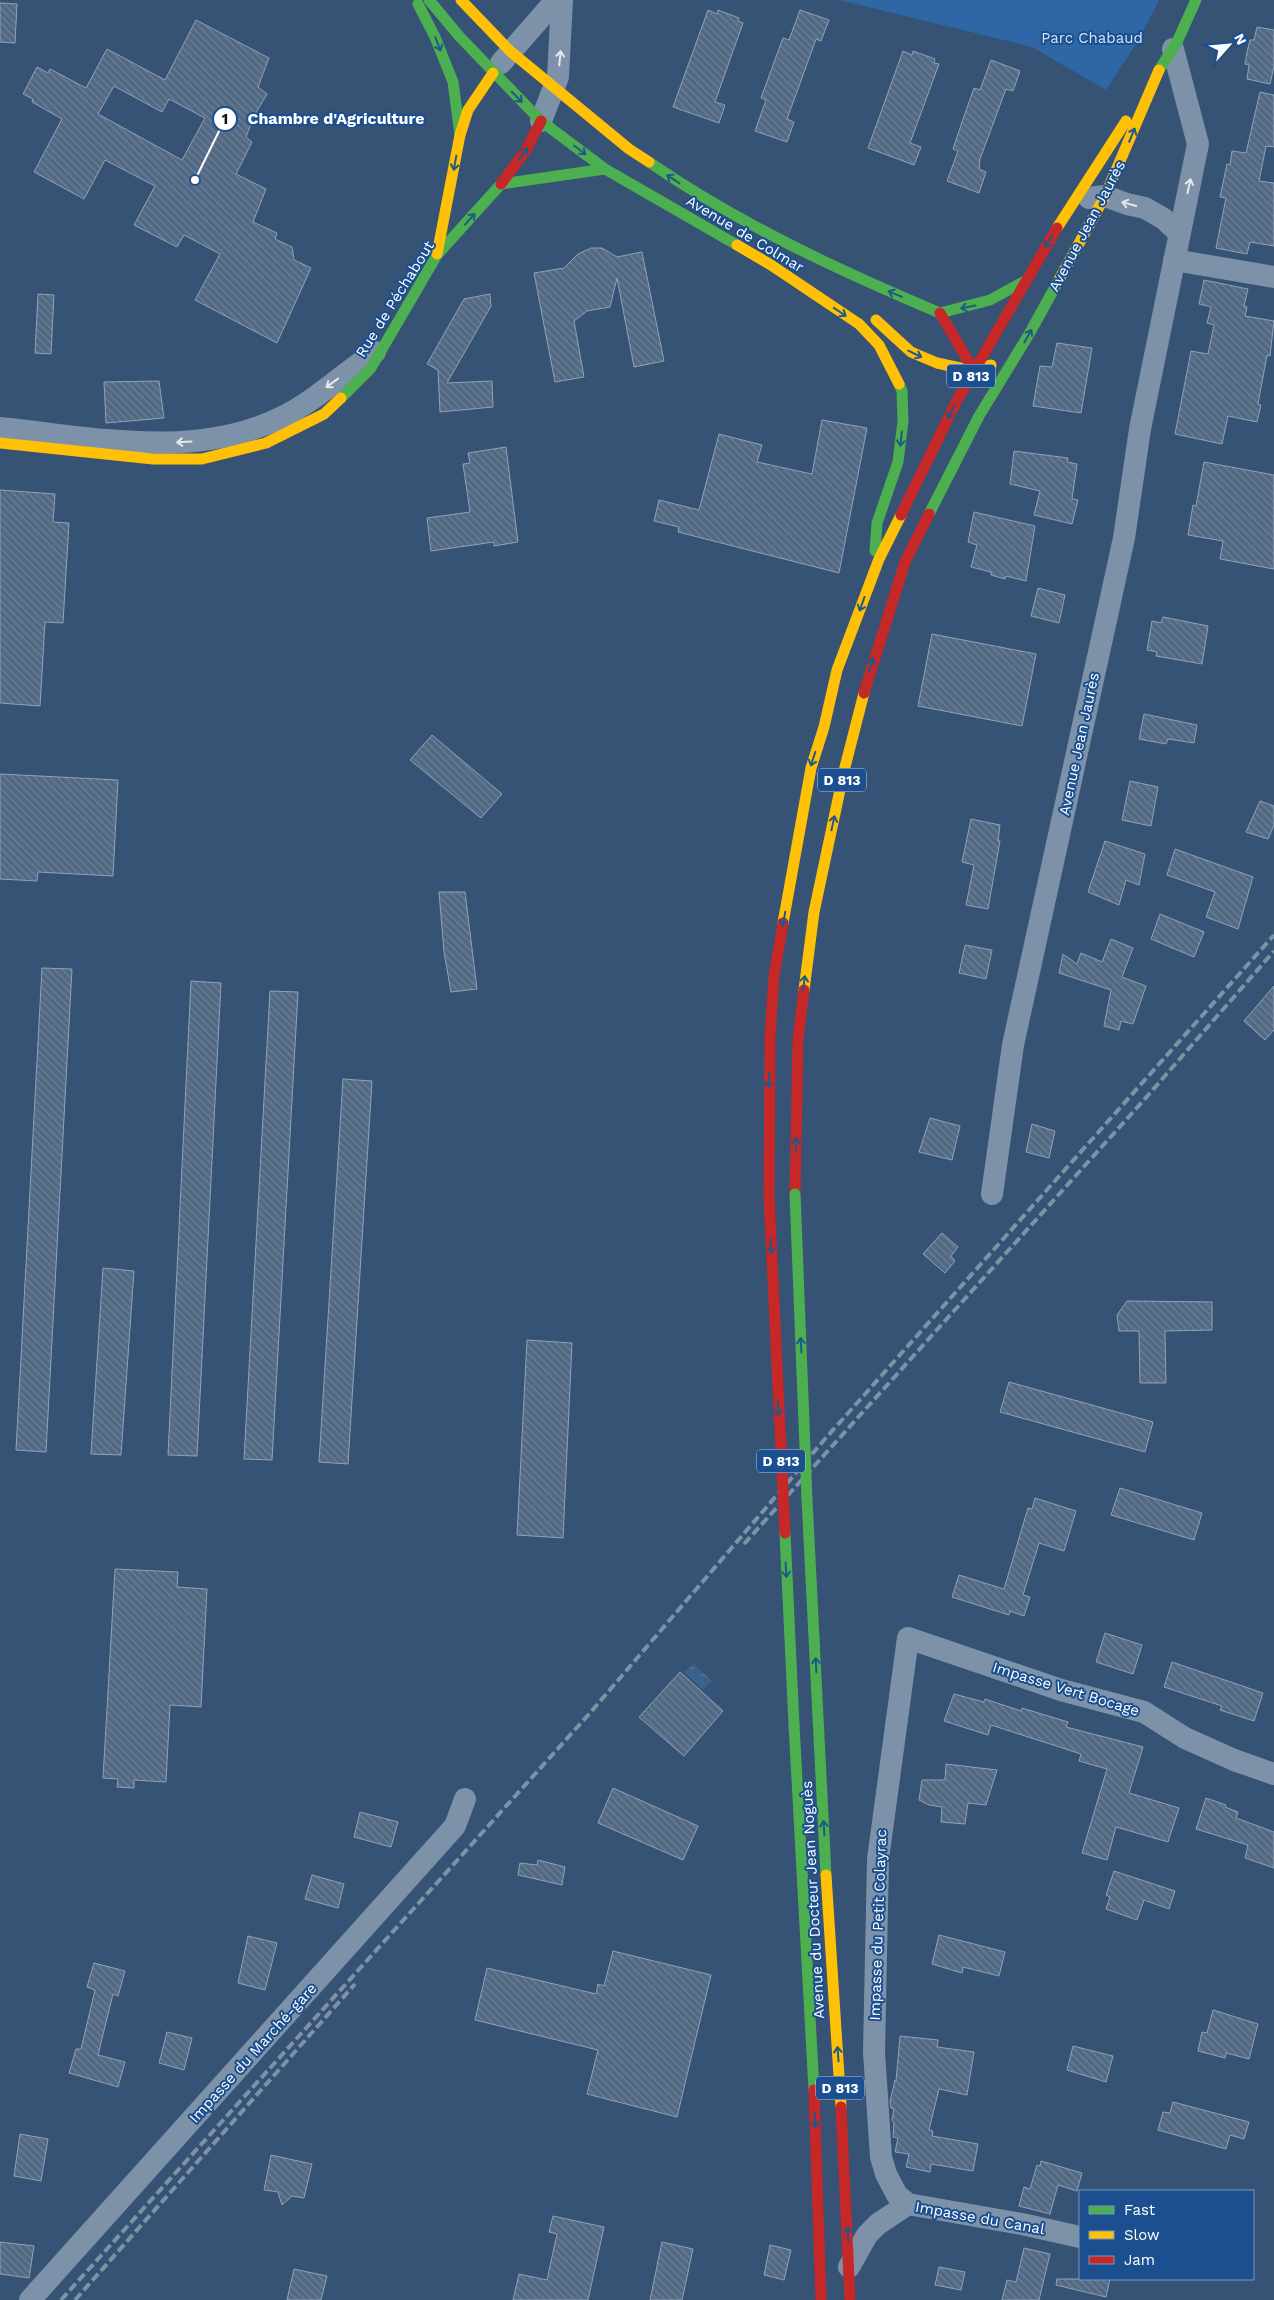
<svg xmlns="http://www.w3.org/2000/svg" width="1274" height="2300" viewBox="0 0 1274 2300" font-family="'Work Sans',sans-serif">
	<defs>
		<pattern id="water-ripples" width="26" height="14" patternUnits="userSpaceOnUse" patternTransform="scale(1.25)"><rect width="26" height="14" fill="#3b618d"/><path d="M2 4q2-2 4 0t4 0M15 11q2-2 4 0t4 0" fill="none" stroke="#58799e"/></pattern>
		<pattern id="building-back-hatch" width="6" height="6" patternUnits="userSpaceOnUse" patternTransform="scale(1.25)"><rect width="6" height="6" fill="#526984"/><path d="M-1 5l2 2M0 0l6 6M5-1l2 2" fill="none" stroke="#6c8096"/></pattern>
	</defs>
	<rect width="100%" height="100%" fill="#365274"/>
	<path fill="#2f66a5" d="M839 0H1159L1138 41 1106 90 1032 47Z"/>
	<path fill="url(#water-ripples)" d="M693 1664 712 1681 703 1690 684 1672Z"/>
	<path fill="url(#building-back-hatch)" stroke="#92a2b6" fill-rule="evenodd" d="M0 3 17 4 15 43 0 42Z
		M708 10 717 14 718 10 739 18 738 21 743 23 715 102 725 105 719 123 673 107Z
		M800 10 829 20 821 41 816 39 798 89 787 119 794 122 787 142 755 131 766 100 761 98 777 54 783 38 789 40Z
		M196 20 269 58 258 87 267 94 254 116 246 137 252 142 236 174 266 189 253 222 277 233 275 239 292 247 294 260 311 268 277 343 195 300 220 254 184 235 177 247 134 225 155 186 105 160 84 199 34 172 62 119 32 102 33 99 23 94 37 67 48 73 50 69 86 88 107 49 165 80ZM114 86 162 112 169 99 205 118 182 160 98 114Z
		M1257 27 1274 30V66L1270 84 1247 79 1249 65 1245 64 1247 52 1250 40H1254Z
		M903 51 912 55 913 51 935 59 934 63 939 64 910 143 921 147 914 165 868 148Z
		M991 60 1020 71 1013 91 1006 89 980 159 979 169 986 172 979 193 947 181 958 151 953 149 962 122 974 88 980 90Z
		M1260 92 1274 95V147L1266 146 1259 181 1274 183V246L1250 242 1247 254 1216 248 1226 198 1220 197 1227 164 1230 165 1232 151 1246 153Z
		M591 248H602L617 257 642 252 664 361 634 367 617 278 610 307 587 311 574 321 584 377 555 382 534 273 564 268 578 254Z
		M1204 280 1248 289 1244 306 1247 307 1245 316 1274 321 1270 356 1267 355 1258 404 1261 405 1257 422 1228 416 1222 444 1175 434 1191 351 1208 354 1214 325 1207 323 1211 307 1199 304Z
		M38 294 54 295 51 354 35 353Z
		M490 294 491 306 447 383 492 381 493 407 440 412 438 370 427 364 464 299Z
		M1057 343 1092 348 1081 413 1033 406 1040 366 1052 367Z
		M159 381 164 418 106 423 104 382Z
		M822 420 867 428 839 573 678 532 679 527 654 521 659 500 699 510 719 434 762 445 757 462 812 474Z
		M506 447 518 542 494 546V542L431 551 427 518 470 512 463 464 470 463 468 453Z
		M1014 451 1068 458 1067 462 1077 464 1072 499 1078 500 1072 524 1034 515 1040 491 1010 484Z
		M1204 462 1274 475V569L1220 559 1223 541 1188 535 1193 505 1196 506Z
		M0 490 55 494 53 522 69 523 63 623 45 622 40 706 0 703Z
		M974 512 1035 526 1026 581 1006 576 1005 579 991 575V572L971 567 977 545 968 542Z
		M1038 588 1065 595 1059 623 1031 616Z
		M1163 617 1208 626 1202 664 1156 656 1157 652 1147 650 1152 621 1161 623Z
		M932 634 1036 654 1022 726 918 706Z
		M1144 714 1197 725 1194 743 1168 739 1166 744 1139 739Z
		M432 735 502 794 481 818 410 760Z
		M0 774 118 780 113 876 38 872 37 881 0 879Z
		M1130 781 1158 787 1151 826 1122 820Z
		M1260 801 1274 806V825L1268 839 1246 832Z
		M971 819 1000 825 998 841H1000L988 909 966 905 974 865 962 862Z
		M1105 841 1145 854 1139 885 1126 880 1119 905 1088 892Z
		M1175 849 1253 877 1238 929 1206 917 1215 892 1167 875Z
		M439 892H465L477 989 451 992 444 952Z
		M1160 914 1204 932 1194 957 1151 939Z
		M1111 939 1133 948 1122 977 1146 986 1133 1024 1121 1021 1119 1030 1104 1026 1111 990 1059 973 1063 954 1077 964 1081 953 1102 962Z
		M965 945 992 950 986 979 959 973Z
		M42 968 72 969 46 1452 16 1450Z
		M191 981 221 983 197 1456 168 1455Z
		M1274 986V1030L1265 1040 1244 1021Z
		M270 991 298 992 272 1460 244 1459Z
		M343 1079 372 1081 348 1464 319 1462Z
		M930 1118 960 1126 952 1160 919 1152Z
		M1032 1124 1055 1131 1049 1158 1026 1152Z
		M942 1233 958 1247 951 1256 955 1261 945 1273 923 1254Z
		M103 1268 134 1271 121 1455 91 1454Z
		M1127 1301 1212 1302V1330L1165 1331 1166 1383H1140L1139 1331H1119L1117 1315Z
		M527 1340 572 1343 563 1538 517 1535Z
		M1009 1382 1153 1422 1145 1452 1000 1412Z
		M1120 1488 1202 1513 1194 1540 1111 1515Z
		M1035 1498 1076 1511 1064 1551 1039 1543 1023 1595 1030 1597 1024 1616 1010 1611 1009 1615 952 1597 959 1575 1004 1589 1028 1508 1032 1509Z
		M115 1569 178 1572 177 1587 207 1589 201 1707 170 1705 166 1782 134 1780V1788L117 1787 118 1779 103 1778Z
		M1105 1633 1142 1645 1133 1674 1096 1662Z
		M1172 1662 1263 1693 1254 1721 1220 1710 1222 1706 1164 1687Z
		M680 1672 723 1711 684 1756 639 1717Z
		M954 1694 984 1702 985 1699 1021 1711 1022 1708 1068 1722 1066 1727 1143 1747 1129 1793 1179 1808 1168 1842 1116 1827 1107 1860 1082 1853 1107 1769 1079 1761 1081 1754 991 1725 988 1735 944 1721Z
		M946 1764 997 1770 986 1805 968 1803 965 1824 941 1822 942 1807 929 1805 919 1800 922 1780H945Z
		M613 1788 698 1826 683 1860 598 1823Z
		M1206 1798 1226 1805 1225 1807 1238 1812 1236 1818 1274 1832V1868L1245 1858 1248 1845 1196 1829Z
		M360 1812 398 1822 391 1847 354 1837Z
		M538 1860 565 1867 562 1885 518 1875 520 1863 537 1865Z
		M1114 1871 1175 1891 1169 1909 1144 1900 1137 1920 1106 1909 1110 1897 1106 1895Z
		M312 1875 344 1884 338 1908 305 1899Z
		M939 1935 1005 1952 999 1976 963 1967 962 1973 932 1964Z
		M248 1936 277 1943 265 1990 238 1983Z
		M613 1951 711 1975 677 2117 587 2094 598 2050 475 2020 487 1968 596 1994 598 1984 604 1986Z
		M94 1963 125 1971 118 1996 113 1994 98 2055 125 2062 118 2087 69 2073 76 2049H81L95 1990 87 1987Z
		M1213 2010 1258 2024 1249 2059 1226 2053 1225 2058 1198 2051 1202 2032 1207 2033Z
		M167 2032 192 2038 184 2070 159 2063Z
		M900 2036 938 2040 937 2047 974 2052 967 2095 939 2089 929 2130 933 2131 932 2136 978 2144 973 2171 931 2164 930 2172 906 2167 909 2154 895 2152 898 2138 893 2137 894 2123 892 2120 894 2109 891 2108 890 2102 895 2080 896 2081Z
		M1073 2046 1113 2056 1106 2082 1067 2070Z
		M1173 2102 1249 2122 1244 2139 1230 2135 1226 2149 1158 2130 1163 2112 1170 2113Z
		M20 2134 48 2139 41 2181 14 2176Z
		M271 2155 312 2164 304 2198 292 2196 282 2205 278 2192 264 2190Z
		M1041 2161 1082 2173 1077 2191 1058 2185 1050 2214 1019 2206 1024 2187 1030 2189 1037 2165 1040 2166Z
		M553 2216 604 2227 588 2300H513L519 2274 547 2280 557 2234 549 2232Z
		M0 2242 34 2246 29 2278 0 2274Z
		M662 2242 693 2249 682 2300H650Z
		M770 2245 791 2250 784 2280 764 2275Z
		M1024 2248 1050 2254 1039 2300H1002L1007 2280 1016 2282Z
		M939 2267 965 2272 961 2290 935 2285Z
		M294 2269 327 2276 321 2300H287Z
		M1057 2279H1110L1106 2297 1056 2285Z"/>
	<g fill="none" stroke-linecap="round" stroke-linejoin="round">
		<path stroke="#7d92a8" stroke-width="22" d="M501 63 556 0
			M541 121 558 77 562 0
			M1089 198 1105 196 1127 204 1145 208 1164 219 1180 234
			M1174 260 1274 277
			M0 428C92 437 190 460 278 419 313 403 343 374 375 352
			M992 1194 1013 1045 1124 538 1140 429 1198 144 1173 49
			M908 2204 897 2195 886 2174 881 2157 874 2052 878 1859 908 1638 1061 1690 1144 1712 1185 1738 1234 1760 1274 1774
			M849 2267 867 2235 878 2224 908 2204 1022 2224 1080 2237
			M30 2300 455 1826 465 1799"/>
		<path stroke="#4caf50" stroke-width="11" d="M429 0 459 36 541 121 605 169 737 245
			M418 4 435 37 453 82 460 135
			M1159 70 1177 42 1196 0
			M649 162C739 224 840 271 940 313
			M940 313 990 300 1025 281
			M341 398 371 368 437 255 501 184 605 169
			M929 514 979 416 1028 336 1060 278
			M875 551 877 523 898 462 903 421 902 391 899 384
			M807 1499 826 1875
			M794 1725 814 2090"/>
		<path stroke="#ffc107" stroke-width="11" d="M461 0 510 51 629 149 649 162
			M1057 228 1126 121
			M737 245 771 265 859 324 879 345 899 384
			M437 254 460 135 468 110 493 73
			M1060 278 1105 196 1159 70
			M876 320 911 352 937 363 974 371 991 365
			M0 443 153 459H202L266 443 324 414 341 398
			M783 923 811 768 824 727 837 670 879 559 901 515
			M804 990 814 912 844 771 864 693
			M826 1875 841 2107"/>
		<path stroke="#c62828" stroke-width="11" d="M501 184 526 150 541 121
			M940 313 974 371 976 382
			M901 515 956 402 1057 228
			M864 693 905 562 929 514
			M795 1194 798 1039 804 990
			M769 1197 770 1036 774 976 783 923
			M814 2090 821 2300
			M841 2107 850 2300"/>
		<path stroke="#7e92a7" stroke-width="4" stroke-dasharray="9 4" stroke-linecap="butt" d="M744 1544 1143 1101 1274 951
			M61 2300 590 1713 825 1439 1274 935
			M75 2300 355 1984"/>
		<path stroke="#4caf50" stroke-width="11" d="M795 1194 807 1499
			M785 1533 794 1725"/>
		<path stroke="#c62828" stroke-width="11" d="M769 1197 785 1533"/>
	</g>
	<defs><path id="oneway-shaft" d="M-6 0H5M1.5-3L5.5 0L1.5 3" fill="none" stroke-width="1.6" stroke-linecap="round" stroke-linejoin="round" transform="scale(1.25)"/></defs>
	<g stroke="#205989">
		<use href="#oneway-shaft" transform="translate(438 44) rotate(68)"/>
		<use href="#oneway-shaft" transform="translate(517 97) rotate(45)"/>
		<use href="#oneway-shaft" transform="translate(1132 135) rotate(-68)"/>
		<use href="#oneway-shaft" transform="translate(580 150) rotate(37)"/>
		<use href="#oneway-shaft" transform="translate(523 154) rotate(-57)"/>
		<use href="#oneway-shaft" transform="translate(455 163) rotate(100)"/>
		<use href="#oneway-shaft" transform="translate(673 179) rotate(-147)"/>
		<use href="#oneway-shaft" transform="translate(470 219) rotate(-48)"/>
		<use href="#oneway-shaft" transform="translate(1049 241) rotate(121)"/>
		<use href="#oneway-shaft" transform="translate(895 294) rotate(-157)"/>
		<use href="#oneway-shaft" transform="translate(968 307) rotate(169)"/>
		<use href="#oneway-shaft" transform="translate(840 312) rotate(34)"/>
		<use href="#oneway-shaft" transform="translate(1028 336) rotate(-61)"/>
		<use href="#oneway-shaft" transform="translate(915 354) rotate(26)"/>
		<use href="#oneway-shaft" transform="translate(951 412) rotate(116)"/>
		<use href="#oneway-shaft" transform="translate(901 439) rotate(97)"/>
		<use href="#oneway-shaft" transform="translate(862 604) rotate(110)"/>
		<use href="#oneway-shaft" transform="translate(871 665) rotate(-73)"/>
		<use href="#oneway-shaft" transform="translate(813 759) rotate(108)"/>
		<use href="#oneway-shaft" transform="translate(833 823) rotate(-78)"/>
		<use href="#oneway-shaft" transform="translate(784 919) rotate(100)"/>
		<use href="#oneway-shaft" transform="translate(804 983) rotate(-83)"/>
		<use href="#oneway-shaft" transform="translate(769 1080) rotate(91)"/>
		<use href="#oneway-shaft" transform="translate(796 1145) rotate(-89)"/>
		<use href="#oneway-shaft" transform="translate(771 1246) rotate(88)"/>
		<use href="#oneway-shaft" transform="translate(801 1345) rotate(-93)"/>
		<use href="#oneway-shaft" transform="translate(778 1408) rotate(87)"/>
		<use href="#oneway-shaft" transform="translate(786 1570) rotate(87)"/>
		<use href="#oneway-shaft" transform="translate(816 1665) rotate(-93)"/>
		<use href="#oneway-shaft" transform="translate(824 1828) rotate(-93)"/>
		<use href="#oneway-shaft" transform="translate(838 2054) rotate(-94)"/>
		<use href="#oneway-shaft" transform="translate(815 2120) rotate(87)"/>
		<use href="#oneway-shaft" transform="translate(848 2234) rotate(-93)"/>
	</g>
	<g stroke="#e5e9ee">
		<use href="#oneway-shaft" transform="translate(560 58) rotate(-84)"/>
		<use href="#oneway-shaft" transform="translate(1189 186) rotate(-78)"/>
		<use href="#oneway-shaft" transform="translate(1129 204) rotate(-165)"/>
		<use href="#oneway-shaft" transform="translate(332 383) rotate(144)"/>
		<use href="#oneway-shaft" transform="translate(184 442) rotate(177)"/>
	</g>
	<g text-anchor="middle" stroke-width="4" stroke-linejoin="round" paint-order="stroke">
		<g fill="#1b4f8f" stroke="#bbcadd" stroke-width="1">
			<rect x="947" y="364.5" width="48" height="23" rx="4"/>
			<rect x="818" y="768.5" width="48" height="23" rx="4"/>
			<rect x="757" y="1449.5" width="48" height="23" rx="4"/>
			<rect x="816" y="2076.5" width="48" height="23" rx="4"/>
		</g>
		<g font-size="14" font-weight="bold" fill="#fff">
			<text x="971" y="381">D 813</text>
			<text x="842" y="785">D 813</text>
			<text x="781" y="1466">D 813</text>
			<text x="840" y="2093">D 813</text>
		</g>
		<g font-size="15" fill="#cfe3fa" stroke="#1b4f8f">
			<text x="1092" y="43">Parc Chabaud</text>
		</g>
		<g font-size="15" fill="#fff" stroke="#1b4f8f">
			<text transform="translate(1087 226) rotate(-62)" y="5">Avenue Jean Jaurès</text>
			<text transform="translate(745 234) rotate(31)" y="5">Avenue de Colmar</text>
			<text transform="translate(395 299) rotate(-58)" y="5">Rue de Péchabout</text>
			<text transform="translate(1079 744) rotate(-78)" y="5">Avenue Jean Jaurès</text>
			<text transform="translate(1066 1689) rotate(17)" y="5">Impasse Vert Bocage</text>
			<text transform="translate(813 1900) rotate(-93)" y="5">Avenue du Docteur Jean Noguès</text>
			<text transform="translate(878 1925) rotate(-88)" y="5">Impasse du Petit Colayrac</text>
			<text transform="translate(253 2053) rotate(-48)" y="5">Impasse du Marché-gare</text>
			<text transform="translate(980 2218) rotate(10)" y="5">Impasse du Canal</text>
		</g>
	</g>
	<path fill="none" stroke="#fff" stroke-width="2" d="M195 180L225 119"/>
	<g fill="#fff" stroke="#1b4f8f" stroke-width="2">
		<circle cx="195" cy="180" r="5"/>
		<circle cx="225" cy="119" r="12"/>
	</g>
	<g font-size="15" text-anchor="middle" font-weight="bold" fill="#111">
		<text x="225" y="124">1</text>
	</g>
	<g font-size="16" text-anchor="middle" font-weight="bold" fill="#fff" stroke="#1b4f8f" stroke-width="4" stroke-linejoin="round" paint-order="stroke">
		<text x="336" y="124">Chambre d'Agriculture</text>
	</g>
	<rect x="1079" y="2190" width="175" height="90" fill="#1b4f8f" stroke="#7695bc"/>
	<rect x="1089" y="2206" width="25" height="8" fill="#4caf50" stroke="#7695bc"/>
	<text x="1124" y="2215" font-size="15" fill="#ffffff">Fast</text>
	<rect x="1089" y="2231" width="25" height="8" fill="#ffc107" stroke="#7695bc"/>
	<text x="1124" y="2240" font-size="15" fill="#ffffff">Slow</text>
	<rect x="1089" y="2256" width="25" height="8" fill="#c62828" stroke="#7695bc"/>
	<text x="1124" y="2265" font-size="15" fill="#ffffff">Jam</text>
	<g transform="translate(1229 45) rotate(63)" stroke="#1b4f8f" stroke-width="4" paint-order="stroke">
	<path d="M0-4L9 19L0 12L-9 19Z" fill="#ffffff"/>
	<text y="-8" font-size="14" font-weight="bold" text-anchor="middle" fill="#ffffff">N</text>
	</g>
</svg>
